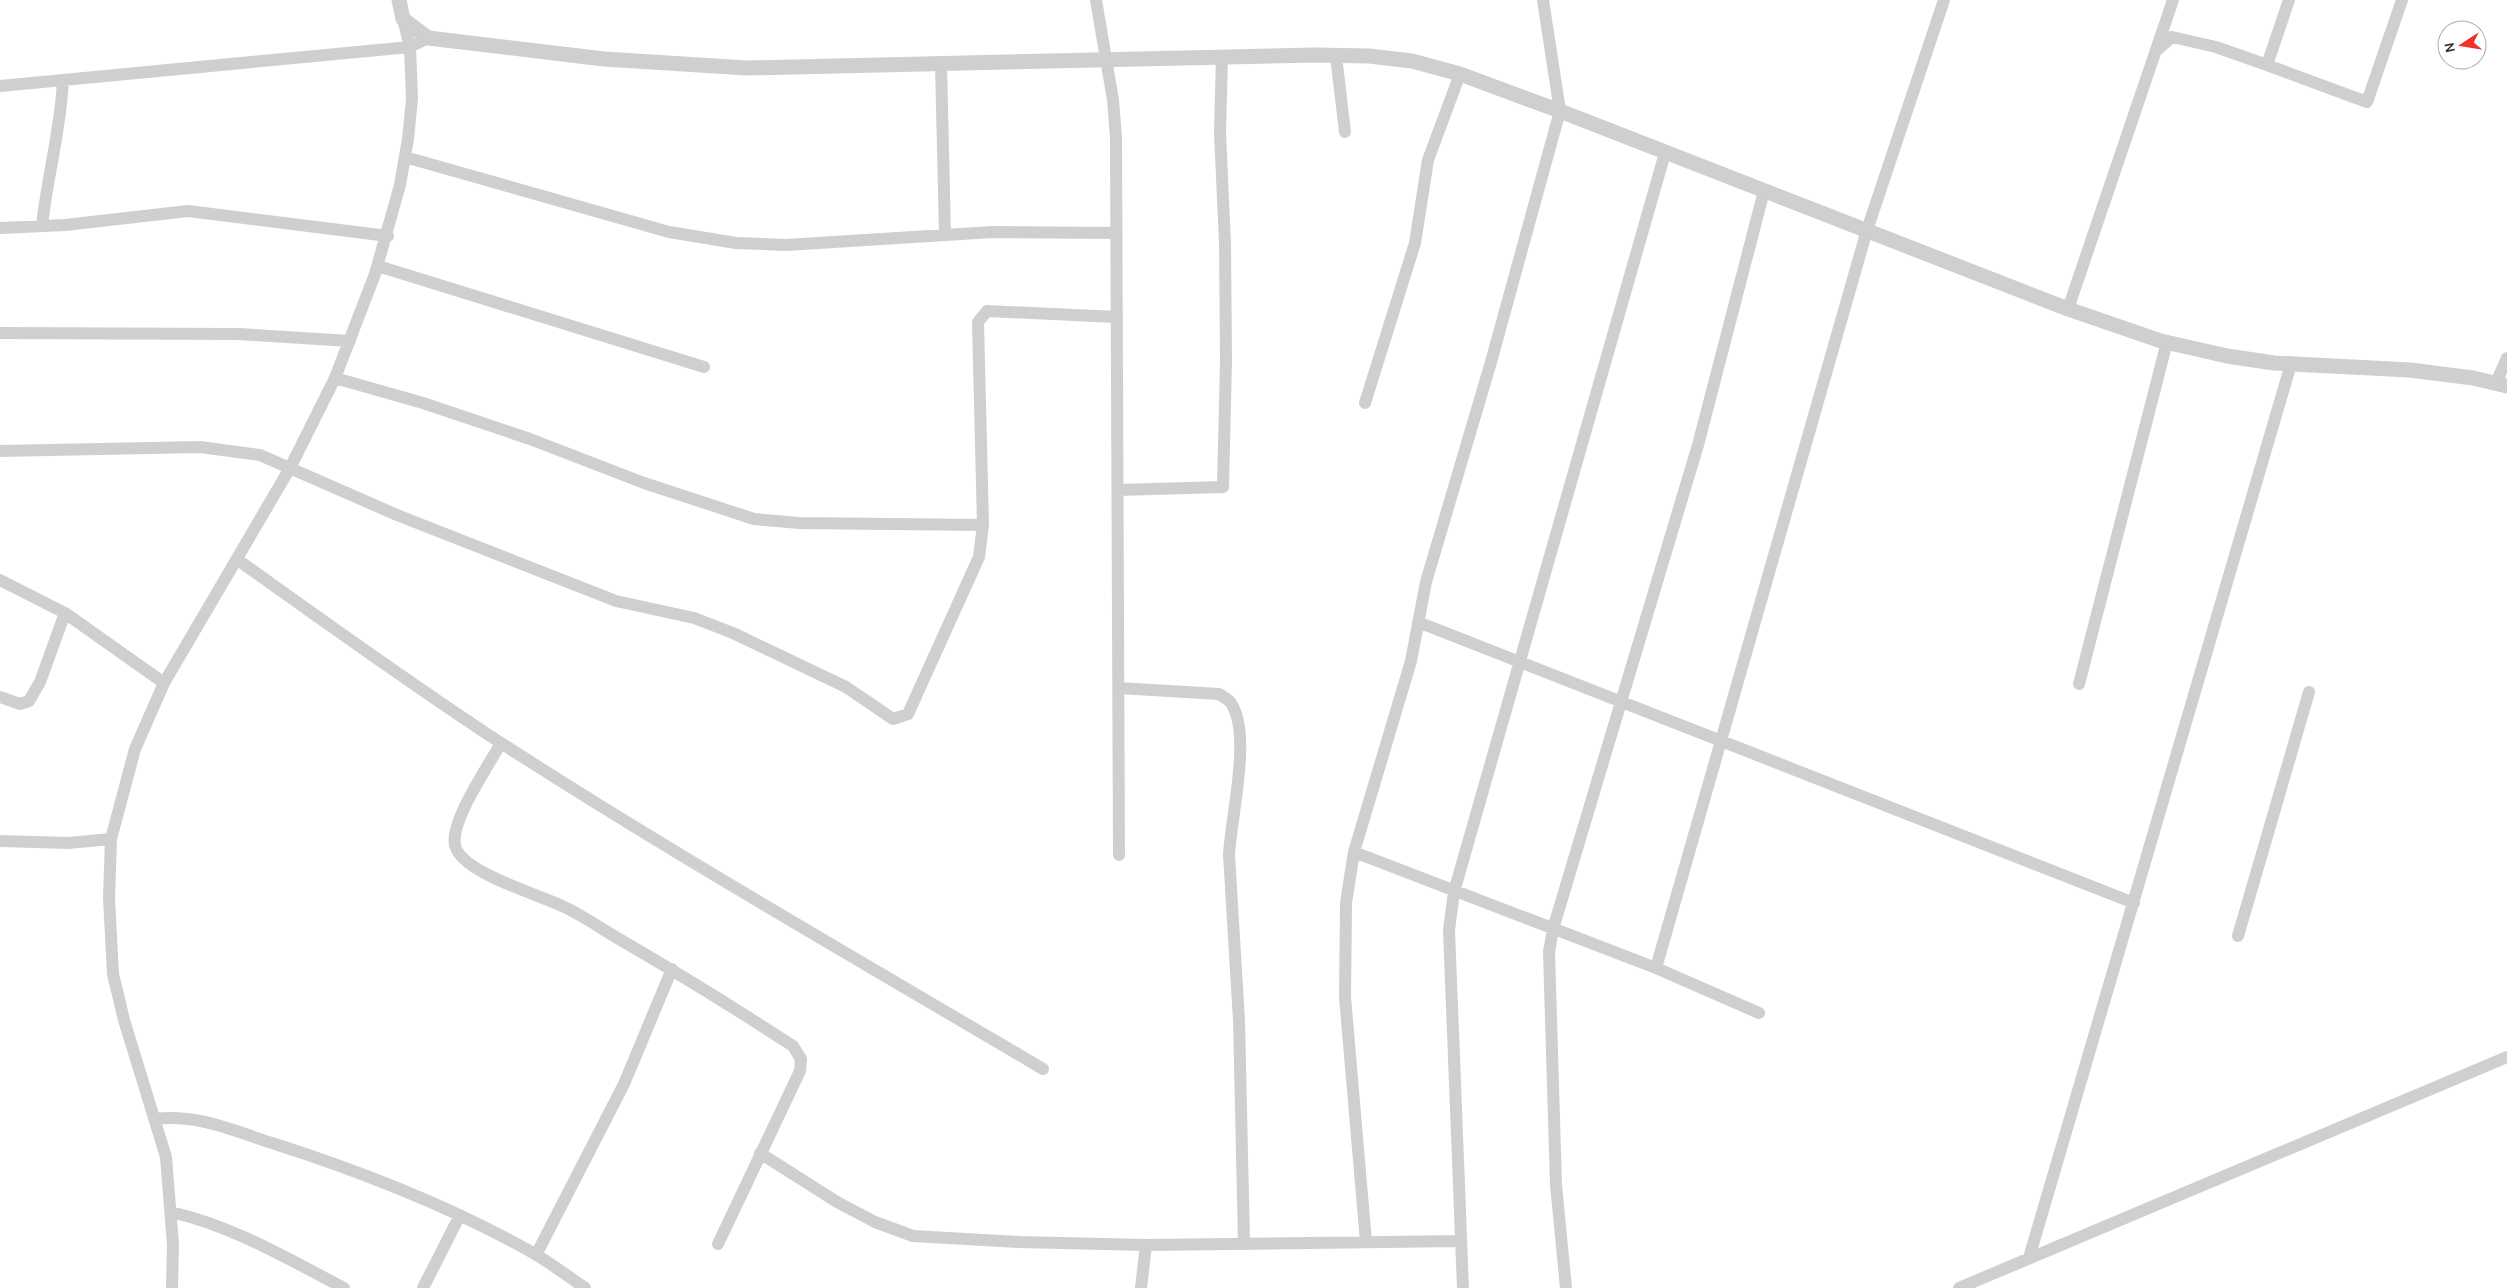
<svg xmlns="http://www.w3.org/2000/svg" width="2507" height="1288" viewBox="0 0 2507 1288" font-family="Karla,sans-serif">
	<rect width="100%" height="100%" fill="#fff"/>
	<g fill="none" stroke-linecap="round" stroke-linejoin="round">
		<path stroke="#cfcfcf" stroke-width="12" d="M1096 0 1113 100 1116 137 1119 855
			M2157 50 2172 37 2216 47 2267 65 2289 0
			M1336 56 1345 132
			M941 64 945 235
			M2267 65 2367 102 2402 0
			M0 86 410 47 428 38
			M405 157 669 232 736 243 786 245 993 232 1116 233
			M42 226C47 177 61 129 63 80
			M0 228 65 225 188 211 388 236
			M378 266 704 367
			M2068 309 2173 0
			M0 333 238 334 350 341
			M335 378 423 403 530 439 644 483 754 519 799 523 983 525
			M2496 383 2507 358
			M1365 403 1415 243 1428 160 1460 74
			M0 451 200 447 260 455 397 515 616 601 694 618 733 633 846 687 893 719 908 714 979 557 983 525 978 322 987 311 1117 317
			M1118 490 1223 487 1226 361 1225 243 1220 133 1222 56
			M238 560C325 622 412 685 501 743 678 857 862 962 1043 1069
			M0 580 65 613 164 683
			M1418 622 2134 903
			M2079 684 2167 342
			M1119 688 1219 694C1222 696 1228 699 1231 703 1252 735 1231 816 1229 855L1239 1020 1244 1243
			M0 697 20 704 29 701 40 682 65 613
			M501 743C489 765 450 821 455 845 460 872 537 894 560 905 581 914 600 928 619 939 678 973 736 1009 793 1046L801 1059 800 1071 718 1244
			M0 841 68 843 111 839
			M1354 852 1656 968 1759 1013
			M2238 936 2309 692
			M1656 968 1867 230 1944 0
			M155 1119C197 1114 232 1130 272 1143 360 1171 447 1205 528 1250 548 1261 566 1275 585 1288
			M760 1153 837 1202 875 1222 913 1236 1020 1242 1146 1245 1461 1241
			M171 1212C233 1226 288 1259 344 1288
			M1366 1242 1345 997 1346 903 1354 852 1411 661 1426 582 1491 362 1560 111 1543 0
			M536 1255 624 1084 672 969
			M2029 1258 2291 364
			M172 1288 173 1245 166 1157 124 1020 113 974 109 898 111 839 135 749 164 683 290 468 335 378 375 274 400 185 408 139 412 99 410 47 403 19
			M423 1288 460 1215
			M1141 1288 1146 1245
			M1463 1288 1449 930 1454 892 1665 153
			M1566 1288 1556 1185 1549 952 1553 929 1698 445 1764 191
			M1959 1288 2507 1057"/>
		<path stroke="#cfcfcf" stroke-width="15" d="M399 0 403 19 428 38 604 59 747 68 1315 55 1369 56 1412 61 1460 74 1560 111 2068 309 2161 341 2227 356 2274 363 2410 370 2473 378 2507 386"/>
	</g>
	<g transform="translate(2462 45) rotate(258)"><circle r="24" fill="#ffffff" stroke="#adadad"/>
	<path d="M0-4L9 19L0 12L-9 19Z" fill="#f1312d"/>
	<text y="-8" font-size="14" font-weight="bold" text-anchor="middle" fill="#323232">N</text>
	</g>
</svg>
